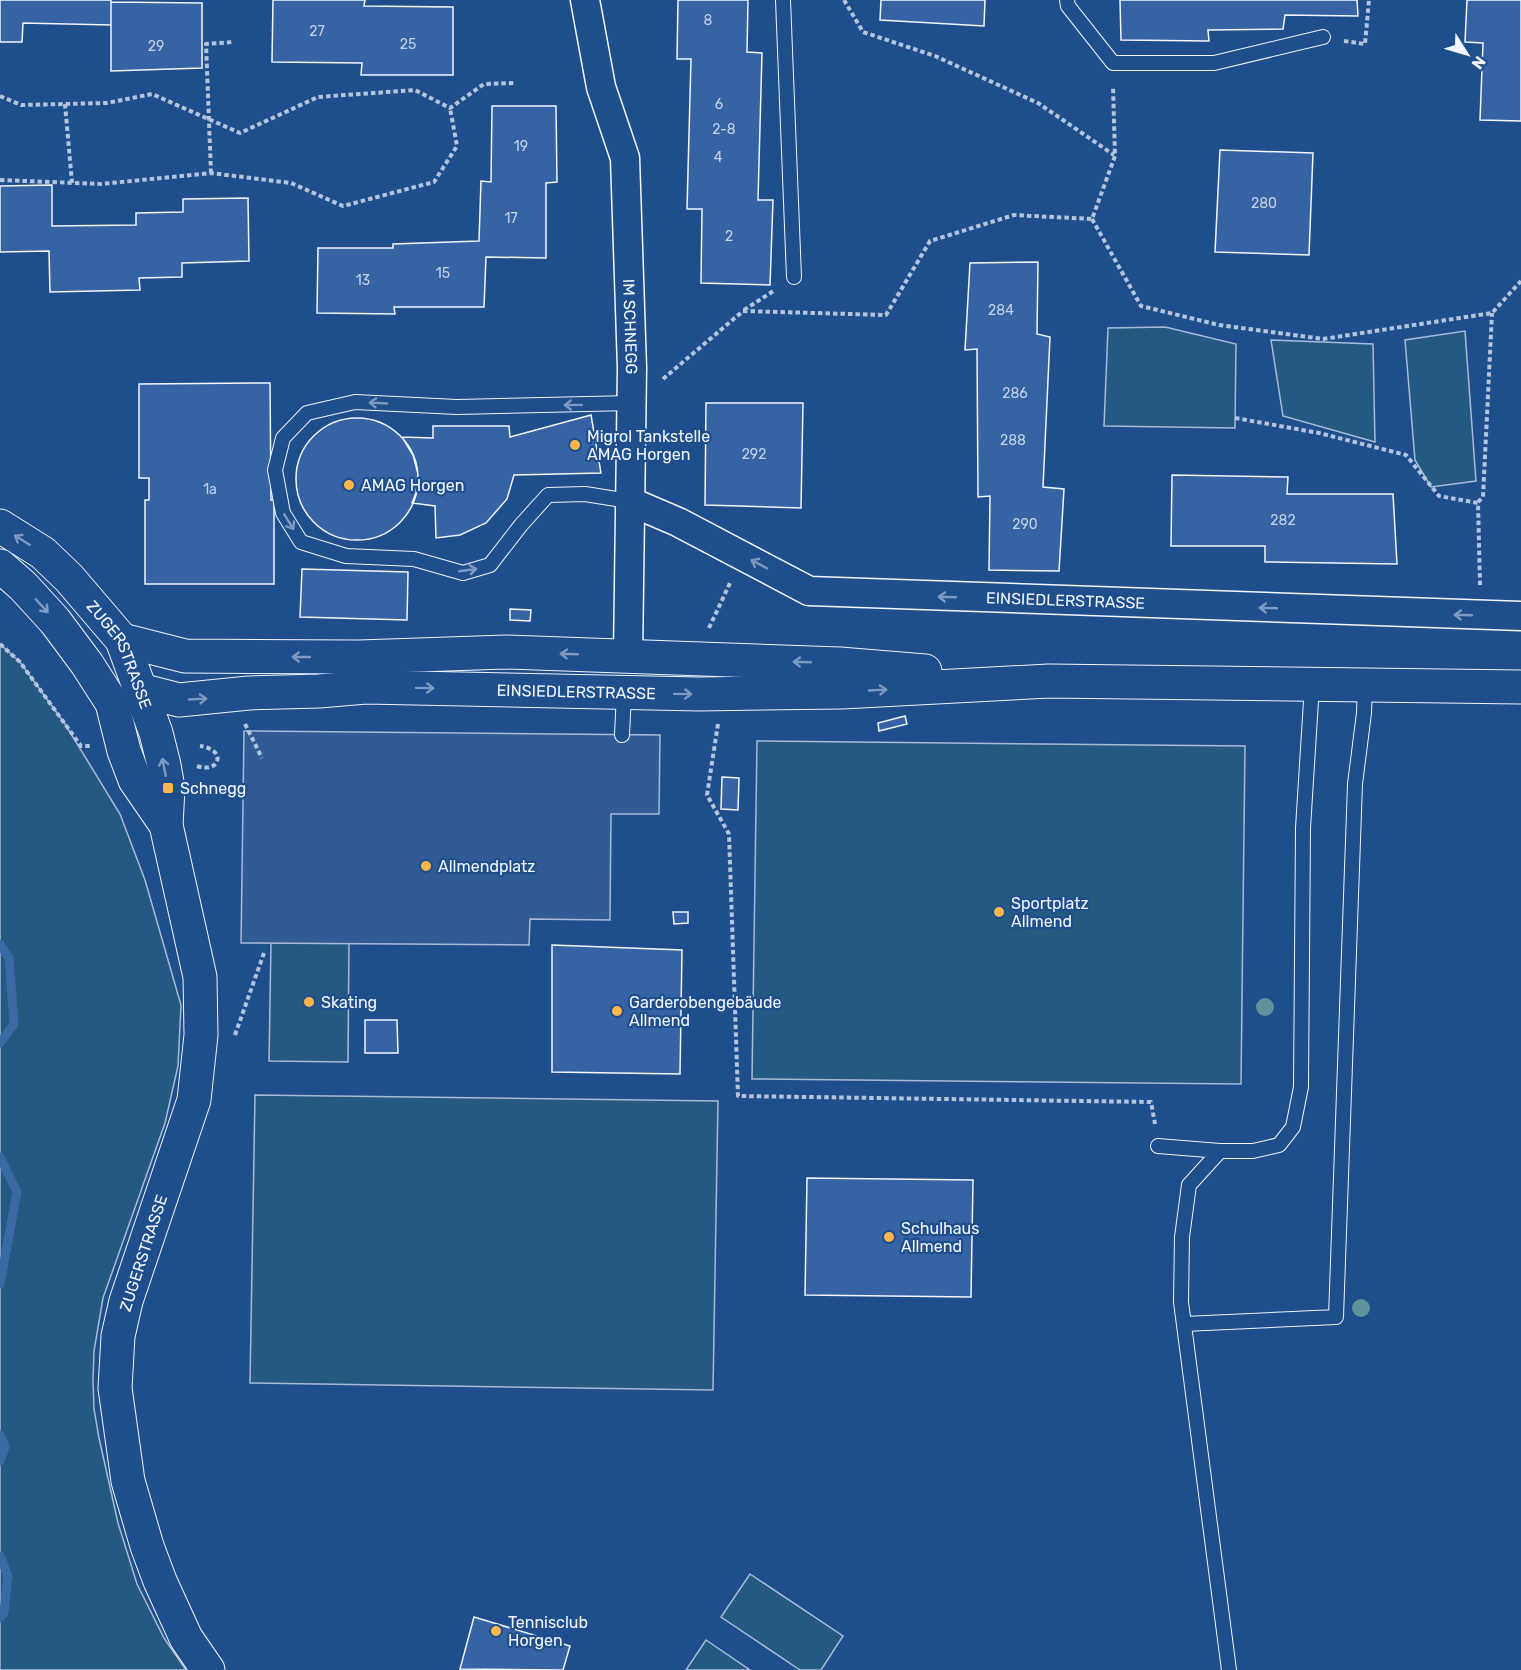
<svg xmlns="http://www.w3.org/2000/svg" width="1521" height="1670" viewBox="0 0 1521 1670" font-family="Rubik,sans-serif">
	<rect width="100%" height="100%" fill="#1f4e8c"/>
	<path fill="#245a82" stroke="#a8bbd7" stroke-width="1.5" d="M1165 327 1236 344 1235 428 1104 426 1108 328Z
		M1465 331 1476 481 1431 487 1415 460 1405 340Z
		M1271 340 1373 344 1375 442 1283 416Z
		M0 644 20 662 65 724 120 814 145 880 181 1005 178 1066 165 1123 103 1298 94 1351 93 1380 94 1409 99 1438 118 1523 137 1584 164 1638 186 1670H0Z
		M757 741 1245 746 1241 1084 752 1079Z
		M271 943H349L348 1062 269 1061Z
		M255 1095 718 1101 713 1390 250 1383Z
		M750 1574 843 1636 821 1670H800L721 1617Z
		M706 1640 750 1670H686Z"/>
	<path fill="#305b95" stroke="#a8bbd7" stroke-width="1.5" d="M244 731 660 735 659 814H611L610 920 530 919 529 945 241 943Z"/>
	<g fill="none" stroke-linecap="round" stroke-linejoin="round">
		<path stroke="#3b69a3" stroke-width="9" d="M0 944 9 958 14 1024 0 1043
			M0 1157 17 1192 0 1284
			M0 1435 5 1447 0 1461
			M0 1556 8 1576 4 1612 0 1618"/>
	</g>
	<path fill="#3563a3" stroke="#f2f6ff" stroke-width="1.5" d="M0 0H111V25L23 23 22 42H0Z
		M273 0H365L364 6 453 7V75H361L362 63 272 62Z
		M678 0H748L747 52 762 53 758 200H773L770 285 701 283 702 209H687L691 59H677Z
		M881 0H985L984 26 880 20Z
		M1120 0H1357L1358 16 1285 15 1283 29 1208 30 1209 41 1121 40Z
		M1467 0H1521V121L1480 120 1483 43 1465 42Z
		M111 2 202 3V68L111 71Z
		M492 106H556L557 182 546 183V258L486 257 484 307H394L395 314 317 313 318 248H393V244L479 241 481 181 491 182Z
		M1220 150 1313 153 1309 255 1215 252Z
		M52 185V226L136 225V213L183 212V199L248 198 249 261 182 263V277L139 278 140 290 50 292 49 251 0 252V186Z
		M1038 262 1037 334 1050 337 1043 487 1064 489 1059 571 989 570 990 496 978 497 977 349 965 350 970 263Z
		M270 383 271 500H274V584H145V500H149V478H139V384Z
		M706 403H803L801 508 705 505Z
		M591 415 601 473 514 475 507 499 486 523 460 535 436 538 435 506 412 503 416 493 418 474 413 455 402 437 433 438V426H509L510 437Z
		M296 479a61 61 0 1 1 122 0a61 61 0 1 1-122 0Z
		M1172 475 1288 477 1287 494H1393L1397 564 1265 562V546H1171Z
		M302 569 408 572 407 620 300 617Z
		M510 609 531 610 530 621 510 620Z
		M905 716 907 724 879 731 878 723Z
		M722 777 739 778 738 810 721 809Z
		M673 912H688V923L674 924Z
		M552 945 682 950 680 1074 552 1072Z
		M365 1020H397L398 1053H365Z
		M807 1178 973 1180 971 1297 805 1295Z
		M474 1617 570 1646 563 1670 460 1669Z"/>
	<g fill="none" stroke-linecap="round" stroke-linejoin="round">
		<g stroke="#f2f6ff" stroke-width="16">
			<path id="service" d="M783 0 794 277
				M1067 0 1068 6 1113 63H1214L1323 37
				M629 501 585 494 548 495 521 525 490 565 463 573 414 559 346 556 301 542 283 513 275 470 283 438 307 413 355 402 457 407 632 403
				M622 735 624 693
				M1158 1146 1220 1151H1253L1279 1145 1293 1127 1301 1087 1303 828 1312 685
				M1220 1151 1189 1185 1182 1237 1181 1302 1229 1670
				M1184 1324 1336 1317 1355 784 1364 713 1365 685"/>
		</g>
		<g stroke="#f2f6ff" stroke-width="31">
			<g id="minor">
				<path id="s1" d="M585 0 601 87 625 158 632 368 628 657"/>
				<path id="s2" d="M629 501 678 522 809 591 1521 616"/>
			</g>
		</g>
		<g stroke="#f2f6ff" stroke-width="35">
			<g id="secondary">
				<path id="s3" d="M0 526 43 553 69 578 122 640 156 733 164 765 168 788 166 825 200 977 201 1035 194 1100 126 1301 118 1336 115 1388 128 1481 147 1546 160 1581 186 1638 208 1670"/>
				<path d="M0 566 23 586 55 621 87 664 112 703 124 751 135 780 166 825"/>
				<path d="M122 640 185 656 359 657 506 652 840 664 925 671"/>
				<path id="s4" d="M140 690 179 700 249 693 319 691 366 687 699 694 842 692 1049 681 1521 687"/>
			</g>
		</g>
		<path stroke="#b3c4dc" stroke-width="4" stroke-dasharray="4.5 3" stroke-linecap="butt" d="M844 0 863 32 935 56 1038 103 1114 155
			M1344 41 1365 44 1369 0
			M0 96 21 105 107 103 152 94 240 133 318 97 415 90 450 108 484 84 515 83
			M65 104 72 183
			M211 173 206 44 233 42
			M0 180 101 184 211 173 291 183 343 206 434 182 457 146 450 108
			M1092 219 1141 306 1219 325 1323 339 1492 313 1521 281
			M744 310 775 290
			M663 379 743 311 886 315 930 241 1014 215 1092 219 1115 156 1113 86
			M1235 418 1319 433 1406 455 1439 496 1478 503 1480 585
			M1478 502 1483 497 1492 313
			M709 628 730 583
			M0 644 20 662 81 746H90
			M245 724 262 758
			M718 724 707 795 729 834 738 1096 1151 1102 1155 1124
			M197 766C219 774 228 750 200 746
			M235 1035 265 950"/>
		<use href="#service" stroke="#1f4e8c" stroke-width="14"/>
		<use href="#minor" stroke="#1f4e8c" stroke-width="28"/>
		<use href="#secondary" stroke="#1f4e8c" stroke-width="33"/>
	</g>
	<g fill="#61919a">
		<circle cx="1265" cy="1007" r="9"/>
		<circle cx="1361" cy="1308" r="9"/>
	</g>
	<defs><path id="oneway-shaft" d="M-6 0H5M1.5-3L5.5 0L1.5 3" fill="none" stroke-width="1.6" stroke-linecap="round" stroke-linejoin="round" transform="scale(1.5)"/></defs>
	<g stroke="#7e9ac0">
		<use href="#oneway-shaft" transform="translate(378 403) rotate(-177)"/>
		<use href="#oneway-shaft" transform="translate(573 405) rotate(179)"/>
		<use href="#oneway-shaft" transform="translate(289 522) rotate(58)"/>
		<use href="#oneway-shaft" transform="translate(22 540) rotate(-148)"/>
		<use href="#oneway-shaft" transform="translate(759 564) rotate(-152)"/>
		<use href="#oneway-shaft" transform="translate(468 570) rotate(-8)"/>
		<use href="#oneway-shaft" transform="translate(947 597) rotate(-178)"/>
		<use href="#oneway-shaft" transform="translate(42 606) rotate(47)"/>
		<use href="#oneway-shaft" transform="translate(1268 608) rotate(-178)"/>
		<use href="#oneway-shaft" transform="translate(1463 615) rotate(-178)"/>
		<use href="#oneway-shaft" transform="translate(569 654) rotate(-178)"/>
		<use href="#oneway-shaft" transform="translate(301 657) rotate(180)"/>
		<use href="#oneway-shaft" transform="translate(802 662) rotate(-178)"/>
		<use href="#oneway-shaft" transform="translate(425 688) rotate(1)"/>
		<use href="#oneway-shaft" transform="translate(878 690) rotate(-3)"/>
		<use href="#oneway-shaft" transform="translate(683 694) rotate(1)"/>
		<use href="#oneway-shaft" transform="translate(198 699) rotate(-3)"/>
		<use href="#oneway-shaft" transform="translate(164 767) rotate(-101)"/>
	</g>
	<g fill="#ffb74d" stroke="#1f4e8c" stroke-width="2">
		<circle cx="575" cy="445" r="6"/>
		<circle cx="349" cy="485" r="6"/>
		<rect x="162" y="782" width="12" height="12" rx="3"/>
		<circle cx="426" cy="866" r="6"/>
		<circle cx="999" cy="912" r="6"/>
		<circle cx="309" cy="1002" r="6"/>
		<circle cx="617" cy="1011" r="6"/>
		<circle cx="889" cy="1237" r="6"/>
		<circle cx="496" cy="1631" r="6"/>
	</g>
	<g text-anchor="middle" stroke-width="4.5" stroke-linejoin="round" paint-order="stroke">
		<g font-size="14" fill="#c3d1e8">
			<text x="708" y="25">8</text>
			<text x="317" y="36">27</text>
			<text x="408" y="49">25</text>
			<text x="156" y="51">29</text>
			<text x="719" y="109">6</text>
			<text x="724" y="134">2-8</text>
			<text x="521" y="151">19</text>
			<text x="718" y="162">4</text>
			<text x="1264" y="208">280</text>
			<text x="511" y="223">17</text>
			<text x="729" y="241">2</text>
			<text x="443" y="278">15</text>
			<text x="363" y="285">13</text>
			<text x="1001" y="315">284</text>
			<text x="1015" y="398">286</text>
			<text x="1013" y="445">288</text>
			<text x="754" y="459">292</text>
			<text x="210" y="494">1a</text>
			<text x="1283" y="525">282</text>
			<text x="1025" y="529">290</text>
		</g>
		<g font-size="16" fill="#f2f6ff" stroke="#1f4e8c">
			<text dy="6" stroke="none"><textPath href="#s1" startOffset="332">IM SCHNEGG</textPath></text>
			<text dy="6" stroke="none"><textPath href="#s2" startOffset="458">EINSIEDLERSTRASSE</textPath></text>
			<text dy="6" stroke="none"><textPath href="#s3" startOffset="180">ZUGERSTRASSE</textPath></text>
			<text dy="6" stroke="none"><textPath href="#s4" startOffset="438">EINSIEDLERSTRASSE</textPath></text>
			<text transform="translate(143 1253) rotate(-72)" y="6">ZUGERSTRASSE</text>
		</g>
		<g font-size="16" fill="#f2f6ff" stroke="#1f4e8c" text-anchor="start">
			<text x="587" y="442">Migrol Tankstelle<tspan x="587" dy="18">AMAG Horgen</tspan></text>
			<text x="361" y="491">AMAG Horgen</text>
			<text x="180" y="794">Schnegg</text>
			<text x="438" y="872">Allmendplatz</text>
			<text x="1011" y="909">Sportplatz<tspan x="1011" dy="18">Allmend</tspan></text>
			<text x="321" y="1008">Skating</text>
			<text x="629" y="1008">Garderobengebäude<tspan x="629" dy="18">Allmend</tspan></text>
			<text x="901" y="1234">Schulhaus<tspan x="901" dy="18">Allmend</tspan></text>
			<text x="508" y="1628">Tennisclub<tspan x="508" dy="18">Horgen</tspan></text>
		</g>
	</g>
	<g transform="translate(1467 54) rotate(127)" stroke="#1f4e8c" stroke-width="4.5" paint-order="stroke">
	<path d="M0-4.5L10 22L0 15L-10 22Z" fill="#f2f6ff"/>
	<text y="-9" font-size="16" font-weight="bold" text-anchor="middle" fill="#f2f6ff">N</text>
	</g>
</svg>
